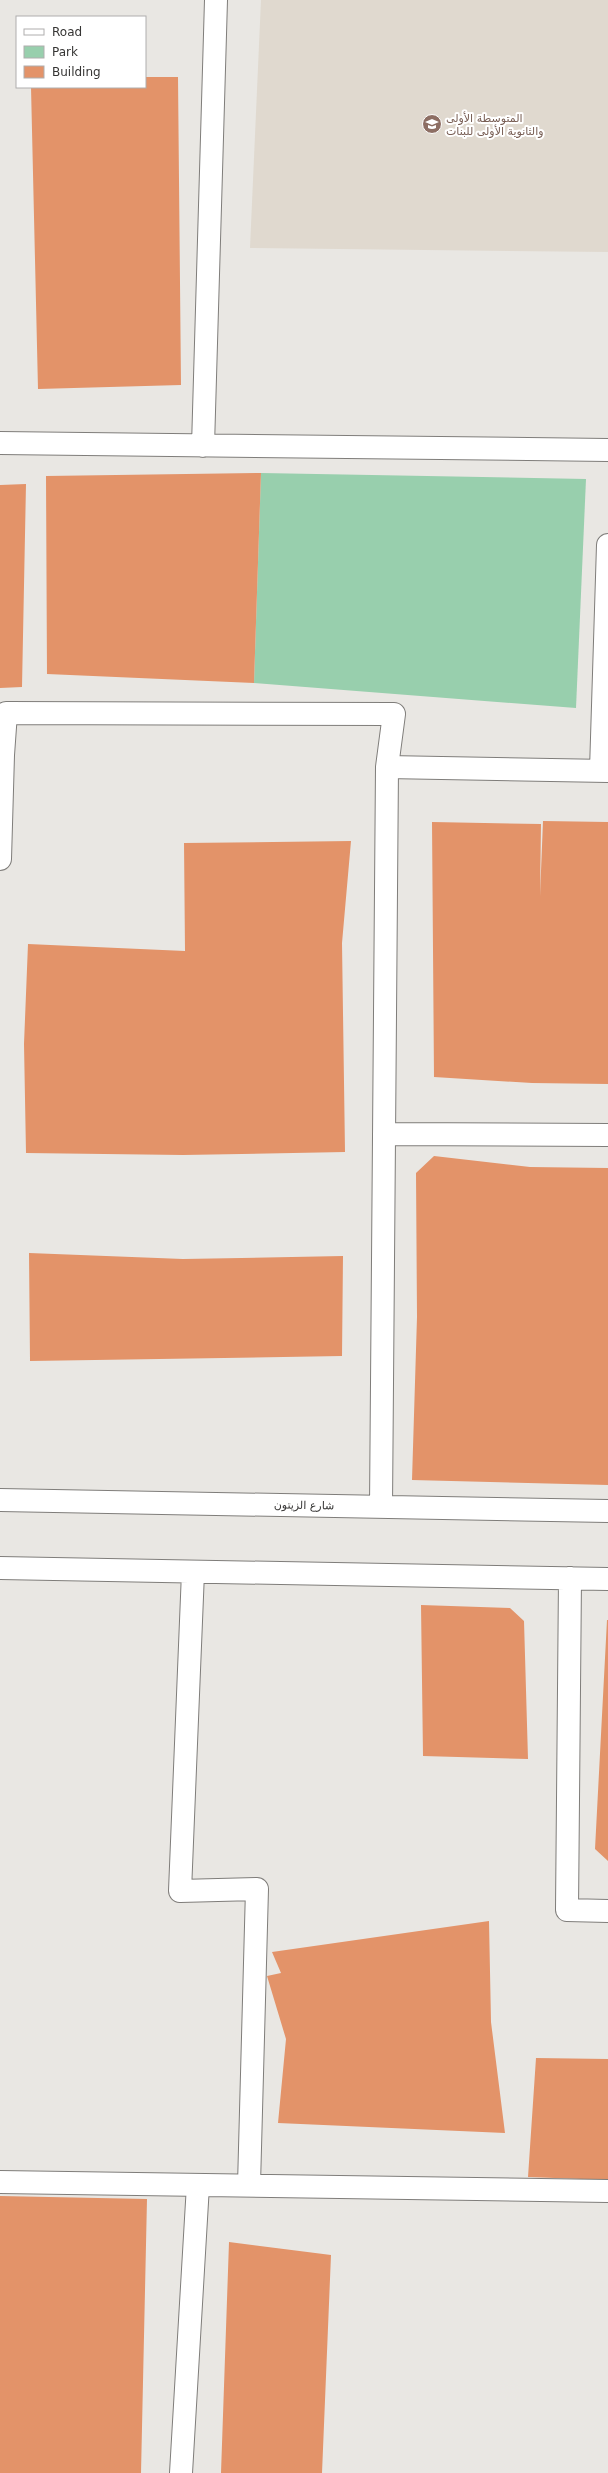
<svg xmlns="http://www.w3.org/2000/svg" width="608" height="2473" viewBox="0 0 608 2473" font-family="'DejaVu Sans','Noto Sans Arabic',sans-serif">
	<rect width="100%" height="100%" fill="#e9e7e3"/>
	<path fill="#e0d9cf" d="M261 0H608V252L250 248Z"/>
	<path fill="#98cfad" d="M261 473 586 479 576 708 254 683Z"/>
	<path fill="#e39369" d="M145 77H178L181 385 38 389 31 87H145Z
		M261 473 254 683 47 674 46 476Z
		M26 484 22 687 0 688V485Z
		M543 821 608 822V1084L532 1083 434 1077 432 822 541 824 540 896Z
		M351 841 342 943 345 1152 183 1155 26 1153 24 1044 28 944 185 951 184 843Z
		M434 1156 530 1167 608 1168V1485L412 1480 417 1317 416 1173Z
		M29 1253 183 1259 343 1256 342 1356 30 1361Z
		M421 1605 510 1608 524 1621 528 1759 423 1756Z
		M607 1620H608V1861L595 1849Z
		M489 1921 491 2022 505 2133 278 2123 286 2039 267 1976 281 1973 272 1952Z
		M536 2058 608 2059V2180L528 2177Z
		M0 2196 147 2199 141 2473H0Z
		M229 2242 331 2255 322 2473H221Z"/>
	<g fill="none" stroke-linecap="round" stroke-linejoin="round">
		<g stroke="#7f7d7a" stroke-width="24">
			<path id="minor" d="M0 443 608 450
				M203 446 216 0
				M0 755H3L0 859
				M3 755 6 713 394 714 387 767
				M601 770 608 545
				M384 1134 608 1135
				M0 1500 608 1511
				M381 1507 387 767 608 771
				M0 1568 608 1579
				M193 1572 180 1891 257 1889 249 2185
				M570 1578 567 1910 608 1911
				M0 2182 608 2191
				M181 2473 198 2185"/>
		</g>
		<use href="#minor" stroke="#fff" stroke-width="22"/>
	</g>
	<defs>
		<g id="school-disc" transform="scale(1)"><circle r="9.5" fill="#8d6e63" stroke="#fff"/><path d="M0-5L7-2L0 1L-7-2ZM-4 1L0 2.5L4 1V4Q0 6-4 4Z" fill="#fff"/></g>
	</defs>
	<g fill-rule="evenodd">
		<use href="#school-disc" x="432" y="124"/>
	</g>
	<g text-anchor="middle" stroke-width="4" stroke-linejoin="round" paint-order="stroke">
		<g font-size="11" fill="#785e54" stroke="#fff" text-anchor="start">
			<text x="446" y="122">المتوسطة الأولى<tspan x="446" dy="13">والثانوية الأولى للبنات</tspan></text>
		</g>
		<g font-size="11" fill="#363534" stroke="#fff">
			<text transform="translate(304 1505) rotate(1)" y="4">شارع الزيتون</text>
		</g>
	</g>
	<rect x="16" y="16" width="130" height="72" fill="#ffffff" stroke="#afaeae"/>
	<rect x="24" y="29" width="20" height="6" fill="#ffffff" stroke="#afaeae"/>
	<text x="52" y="36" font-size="12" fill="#363534">Road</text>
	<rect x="24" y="46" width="20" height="12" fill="#98cfad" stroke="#afaeae"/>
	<text x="52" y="56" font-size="12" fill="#363534">Park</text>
	<rect x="24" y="66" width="20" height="12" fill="#e39369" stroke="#afaeae"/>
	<text x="52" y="76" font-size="12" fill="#363534">Building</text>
</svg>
